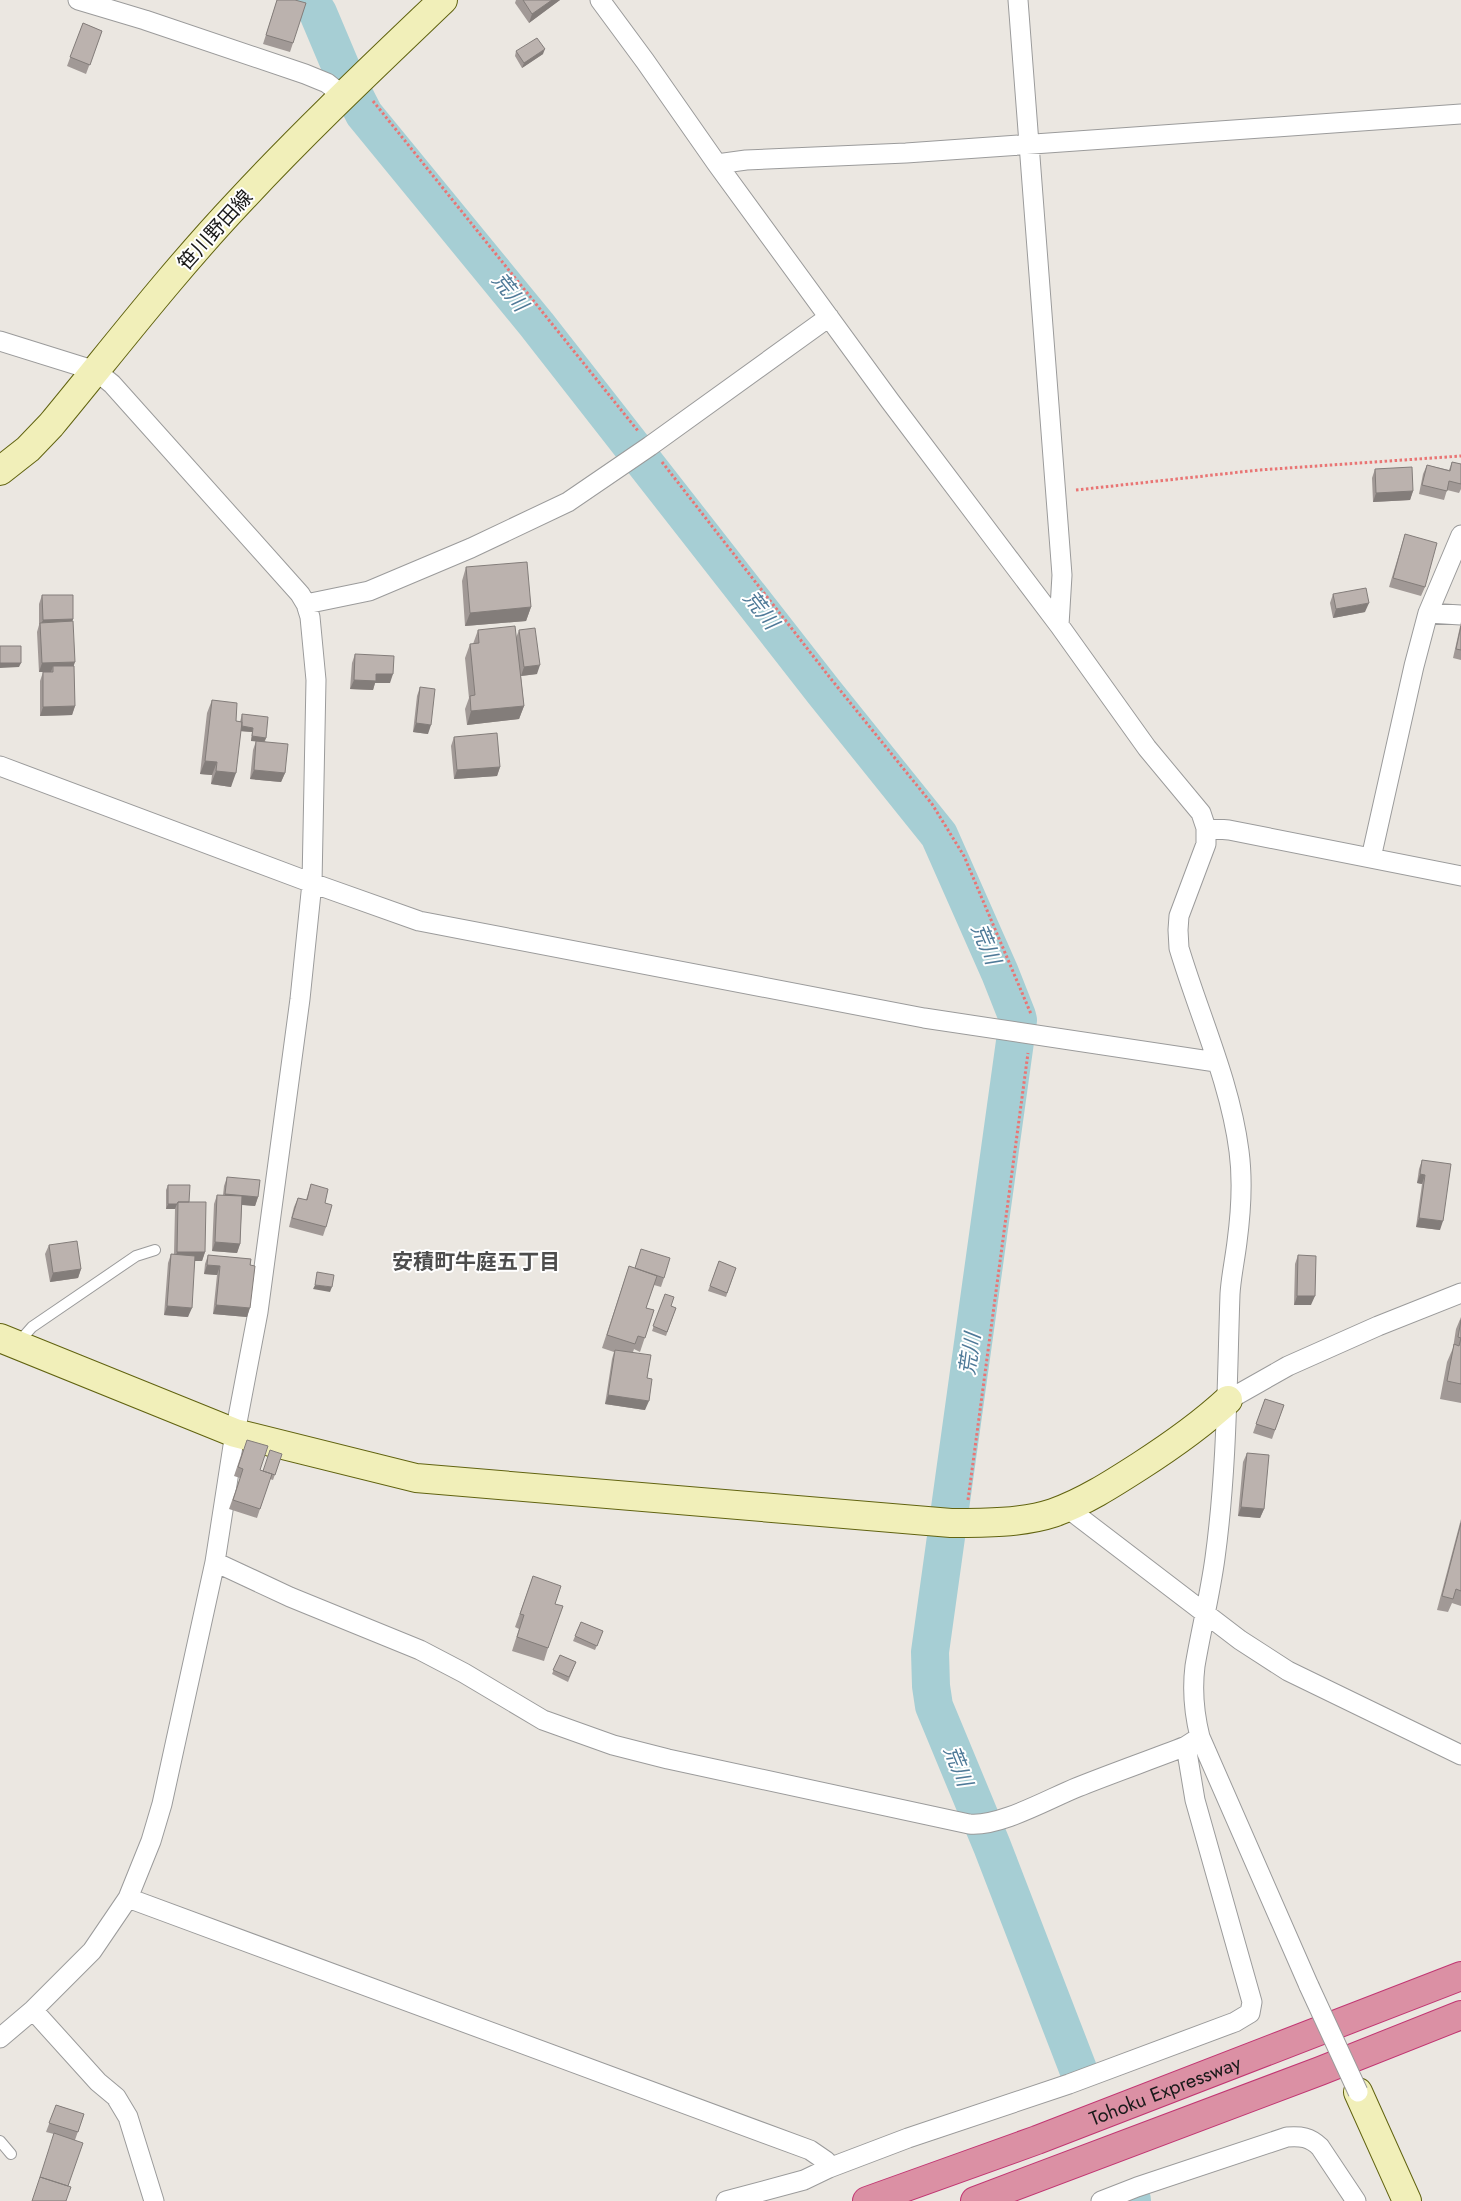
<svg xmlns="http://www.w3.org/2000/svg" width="1461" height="2201" viewBox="0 0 1461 2201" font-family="Jost,'Noto Sans JP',sans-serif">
	<rect width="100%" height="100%" fill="#ebe7e1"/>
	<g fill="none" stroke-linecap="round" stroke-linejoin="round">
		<path stroke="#a6ced4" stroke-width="38" d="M310 0 318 13 345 77 364 114 537 325 824 692 939 835 1000 973 1017 1016 1018 1020 930 1652 931 1686 934 1706 992 1846 1078 2069
			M1132 2200V2201"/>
		<g stroke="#9b9b9b" stroke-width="12">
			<path id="lane" d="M17 1344 32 1327 136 1256 155 1250
				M0 2141 11 2154"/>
		</g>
		<g stroke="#9b9b9b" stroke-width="21">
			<path id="street" d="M78 0 145 20 305 74 327 83 342 95
				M600 0 645 61 717 164 890 401 1059 625 1147 748 1201 813 1206 828V844L1179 916 1178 930 1179 948C1199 1015 1230 1081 1239 1151 1243 1181 1241 1212 1237 1242 1235 1259 1231 1277 1230 1294 1227 1382 1227 1470 1215 1558 1210 1595 1201 1630 1195 1666 1192 1690 1194 1713 1200 1737L1309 1986
				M1018 0 1062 575 1059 625
				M717 164 746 160 906 153 1461 114
				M0 341 96 371 112 384 300 594 306 604 310 617 316 680 312 883 300 999 258 1312 235 1433 215 1562 162 1804 151 1841 128 1898 92 1951 33 2010 0 2038
				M306 604 369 591 471 548 568 502 650 446 829 317
				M1428 613 1461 615
				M0 766 312 883 419 921 924 1018 1216 1062
				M1206 828 1229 830 1461 876
				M1371 858 1414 666 1428 613 1461 535
				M1228 1400 1288 1366 1378 1326 1461 1293
				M1066 1507 1240 1640 1288 1671 1461 1755
				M215 1562 290 1597 420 1650 464 1673 543 1720 613 1745 668 1759 969 1824C1000 1827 1048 1799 1078 1787 1113 1773 1150 1760 1186 1746L1200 1737
				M128 1898 810 2150 826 2161 829 2168
				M33 2010 98 2082 116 2097 128 2117 154 2201
				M726 2201 804 2180 829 2168 908 2138 1069 2084 1235 2022 1250 2013 1252 2002 1195 1800 1186 1746
				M1101 2201 1137 2187 1287 2137C1301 2136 1310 2137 1320 2147L1356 2201"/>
		</g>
		<g stroke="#616310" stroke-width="30">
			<path id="secondary" d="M0 471 28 449 51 425C113 350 172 273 239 202 304 132 374 66 443 0
				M0 1338 235 1433 416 1478 951 1523C983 1523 1023 1523 1053 1513 1084 1502 1112 1484 1140 1466 1171 1446 1201 1425 1228 1400
				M1358 2092 1407 2201"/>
		</g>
		<g stroke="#c13672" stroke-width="30">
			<g id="highway">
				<path id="s1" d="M867 2201 1037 2140 1461 1976"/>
				<path d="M975 2201 1320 2071 1461 2015"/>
			</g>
		</g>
		<path stroke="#e97574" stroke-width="3" stroke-dasharray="2.5 2.5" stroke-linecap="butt" d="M373 101 638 431
			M662 462 831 679 932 804 964 856 1031 1014
			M1076 490 1259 470 1461 456
			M968 1500 1028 1053"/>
		<use href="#lane" stroke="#fff" stroke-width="10"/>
		<use href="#street" stroke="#fff" stroke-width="19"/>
		<use href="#secondary" stroke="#f1efb9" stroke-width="28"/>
		<use href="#highway" stroke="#db90a4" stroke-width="28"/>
		<g stroke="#9b9b9b" stroke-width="21" stroke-linecap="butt">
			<path id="street-bridge" d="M1309 1986 1358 2092"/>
		</g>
		<use href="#street-bridge" stroke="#fff" stroke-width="19"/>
	</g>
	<path fill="#a19996" d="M277 0 293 43 290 52 263 44Z
		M516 0H560L529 23 515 3Z
		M83 23 102 31 86 74 67 66Z
		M516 51 543 54 522 68 515 56Z
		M1452 462 1461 464V489L1459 493 1447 490 1444 500 1419 494 1423 474 1427 465 1449 470Z
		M1375 469 1413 491 1410 500 1373 502 1372 478Z
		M1405 534 1425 587 1421 596 1389 587Z
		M466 567 531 607 526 621 465 626 462 581Z
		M1333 594 1365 612 1333 618 1330 603Z
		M42 595 73 619 72 621 75 706 72 715 40 716V681L43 672H51H39L37 632 39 625V604Z
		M1461 622V660L1453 658Z
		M478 630 516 638 519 630 537 674 521 676 524 706 519 719 467 725 465 709 469 698 465 658 470 644H473Z
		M355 654 390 683H375L373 690 350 689 352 663Z
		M420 687 428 734 413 732 417 696Z
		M212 700 236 721 240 722 242 714 266 738 265 741 285 773 281 782 250 779 253 750 256 741H251L252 732 241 731 231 787 211 784 212 775 200 774 207 713Z
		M454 737 500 767 497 776 454 779 451 746Z
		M1422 1160 1440 1230 1416 1227 1422 1184 1417 1183 1419 1169Z
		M227 1177 258 1197 255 1206 242 1205 240 1244 237 1253 212 1251 214 1204 217 1195H223L224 1186Z
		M311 1184 325 1203 326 1227 323 1236 289 1227 294 1207 298 1198 306 1200Z
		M168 1185 189 1202 205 1252 202 1261H195L188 1317 164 1315 168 1263 171 1254H174L175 1209H166V1190Z
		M49 1245 81 1269 78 1278 50 1282 45 1254Z
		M208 1255 251 1259 247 1317 213 1314 217 1275 204 1274 205 1264Z
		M1298 1255 1311 1305H1294L1295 1264Z
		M719 1261 736 1268 726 1297 708 1291Z
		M629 1266 664 1278 661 1287 654 1285 646 1308 654 1310 640 1352 634 1349 633 1352 647 1378 645 1410 605 1404 612 1359 614 1352 602 1348Z
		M665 1294 671 1306 676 1308 666 1336 652 1331Z
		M1461 1317V1403L1440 1399 1447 1362 1453 1348 1456 1329Z
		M1265 1399 1284 1405 1272 1439 1253 1433Z
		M243 1449 260 1470 263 1471 282 1454 273 1480 270 1479 257 1518 229 1509 240 1478 234 1476Z
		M1247 1453 1264 1509 1260 1518 1238 1516 1243 1462Z
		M1461 1519V1606L1452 1603 1448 1612 1437 1610Z
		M533 1576 555 1604 548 1648 544 1661 512 1651 519 1629 515 1627Z
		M581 1622 603 1631 595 1650 573 1641Z
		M560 1655 576 1662 568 1682 552 1674Z
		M56 2105 84 2114 75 2140 68 2186 54 2134 46 2132Z"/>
	<path fill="#837d7a" d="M552 0H560L529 23 532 14Z
		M545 49 543 54 522 68 524 63Z
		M1413 491 1410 500 1373 502 1376 493Z
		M1369 603 1365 612 1333 618 1336 609Z
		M531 607 526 621 465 626 470 613Z
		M73 619 70 628 40 626 43 620Z
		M75 662 72 671 53 666 51 672H39L42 663Z
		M0 663H21L19 667 0 668Z
		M540 665 537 674 521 676 524 667Z
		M376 674H393L390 683H375L373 690 350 689 354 680Z
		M75 706 72 715 40 716 43 707Z
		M524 706 519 719 467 725 471 711Z
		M416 723 431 725 428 734 413 732Z
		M241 726 253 728 252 732 239 731Z
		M252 736 266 738 264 742 251 741Z
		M205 761 217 762 212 775 200 774Z
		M500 767 497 776 454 779 457 770Z
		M254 770 285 773 281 782 250 779Z
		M216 771 236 773 231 787 211 784Z
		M1420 1174 1425 1175 1422 1184 1417 1183Z
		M225 1194 258 1197 255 1206 222 1203Z
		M168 1204H177L175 1209H166Z
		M1419 1218 1443 1221 1440 1230 1416 1227Z
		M215 1242 240 1244 237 1253 212 1251Z
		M177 1252H205L202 1261H174Z
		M207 1265 220 1266 217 1275 204 1274Z
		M81 1269 78 1278 50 1282 53 1273Z
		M315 1285 332 1287 330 1292 313 1289Z
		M1297 1296H1315L1311 1305H1294Z
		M216 1305 250 1308 247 1317 213 1314Z
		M167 1306 192 1308 188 1317 164 1315Z
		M608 1395 649 1401 645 1410 605 1404Z
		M1241 1507 1264 1509 1260 1518 1238 1516Z"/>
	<path fill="#bbb2ae" stroke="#837d7a" d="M277 0H295L306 3 293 43 266 35Z
		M523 0H552L532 14Z
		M83 23 102 31 90 65 70 57Z
		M537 38 545 49 524 63 516 51Z
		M1452 462 1461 464V484L1449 481 1447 491 1422 485 1427 465 1450 471Z
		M1412 467 1413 491 1376 493 1375 469Z
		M1405 534 1437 543 1425 587 1393 578Z
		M527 562 531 607 470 613 466 567Z
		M1366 588 1369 603 1336 609 1333 594Z
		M42 595H73V619L43 620Z
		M73 621 75 662 42 663 40 623Z
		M515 626 524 706 471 711 470 696 475 695 470 644 479 643 478 630Z
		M1461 626V650L1456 649Z
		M535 628 540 665 524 667 519 630Z
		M0 646H21V663H0Z
		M355 654 394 656 393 674H376V681L354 680Z
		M53 666H74L75 706 43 707V672H53Z
		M420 687 435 689 431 725 416 723Z
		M212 700 237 703 236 721 242 722 236 773 216 771 217 762 205 761Z
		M242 714 268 717 266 738 252 736 253 728 242 726Z
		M497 733 500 767 457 770 454 737Z
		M256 741 288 744 285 773 254 770Z
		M1422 1160 1451 1164 1443 1221 1419 1218 1425 1175 1420 1174Z
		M227 1177 260 1180 258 1197 225 1194Z
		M311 1184 328 1189 325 1203 332 1205 326 1227 292 1218 298 1198 307 1200Z
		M168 1185H190L189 1202H178L177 1204H168Z
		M217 1195 242 1196 240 1244 215 1242Z
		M178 1202H206L205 1252H177Z
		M77 1241 81 1269 53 1273 49 1245Z
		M641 1249 670 1258 664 1278 635 1268Z
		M171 1254 195 1256 192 1308 167 1306Z
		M208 1255 251 1259 250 1265 255 1266 250 1308 216 1305 220 1266 207 1265Z
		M1298 1255 1316 1256 1315 1296H1297Z
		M719 1261 736 1268 727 1293 710 1286Z
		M629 1266 657 1276 646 1308 654 1310 645 1338 638 1336 635 1344 607 1335Z
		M317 1272 334 1275 332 1287 315 1285Z
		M665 1294 674 1297 671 1306 676 1308 667 1332 653 1326Z
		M1461 1320V1338L1458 1337Z
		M1461 1338V1384L1447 1381 1454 1344 1459 1346Z
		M615 1350 651 1355 647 1378 652 1379 649 1401 608 1395Z
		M1265 1399 1284 1405 1275 1430 1256 1424Z
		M247 1440 268 1446 260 1470 272 1474 260 1509 233 1500 243 1469 238 1467Z
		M270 1450 282 1454 275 1475 263 1471Z
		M1247 1453 1269 1455 1264 1509 1241 1507Z
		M1461 1523V1591L1456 1589 1453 1599 1442 1596Z
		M533 1576 561 1586 555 1604 563 1606 548 1648 517 1637 524 1615 520 1614Z
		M581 1622 603 1631 597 1646 575 1636Z
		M560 1655 576 1662 569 1677 553 1670Z
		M56 2105 84 2114 78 2132 49 2123Z
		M54 2133 83 2143 68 2186 40 2177Z
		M40 2177 71 2187 66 2201H32Z"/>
	<g text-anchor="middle" stroke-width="4" stroke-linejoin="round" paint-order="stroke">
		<g font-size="20" fill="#1a1a1a" stroke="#fff">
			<text transform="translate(215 230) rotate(-48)" y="7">笹川野田線</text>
			<text dy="7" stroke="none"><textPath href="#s1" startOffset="318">Tohoku Expressway</textPath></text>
		</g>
		<g font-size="21" font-style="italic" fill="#4f7a98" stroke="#fff">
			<text transform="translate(510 292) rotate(51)" y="7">荒川</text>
			<text transform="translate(761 610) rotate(52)" y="7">荒川</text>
			<text transform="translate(986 944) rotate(67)" y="7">荒川</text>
			<text transform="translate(970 1354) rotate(-82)" y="7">荒川</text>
			<text transform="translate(958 1766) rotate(68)" y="7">荒川</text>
		</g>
		<g font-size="21" font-weight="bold" fill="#4d4d4d" stroke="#fff">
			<text x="476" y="1269">安積町牛庭五丁目</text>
		</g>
	</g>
</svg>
